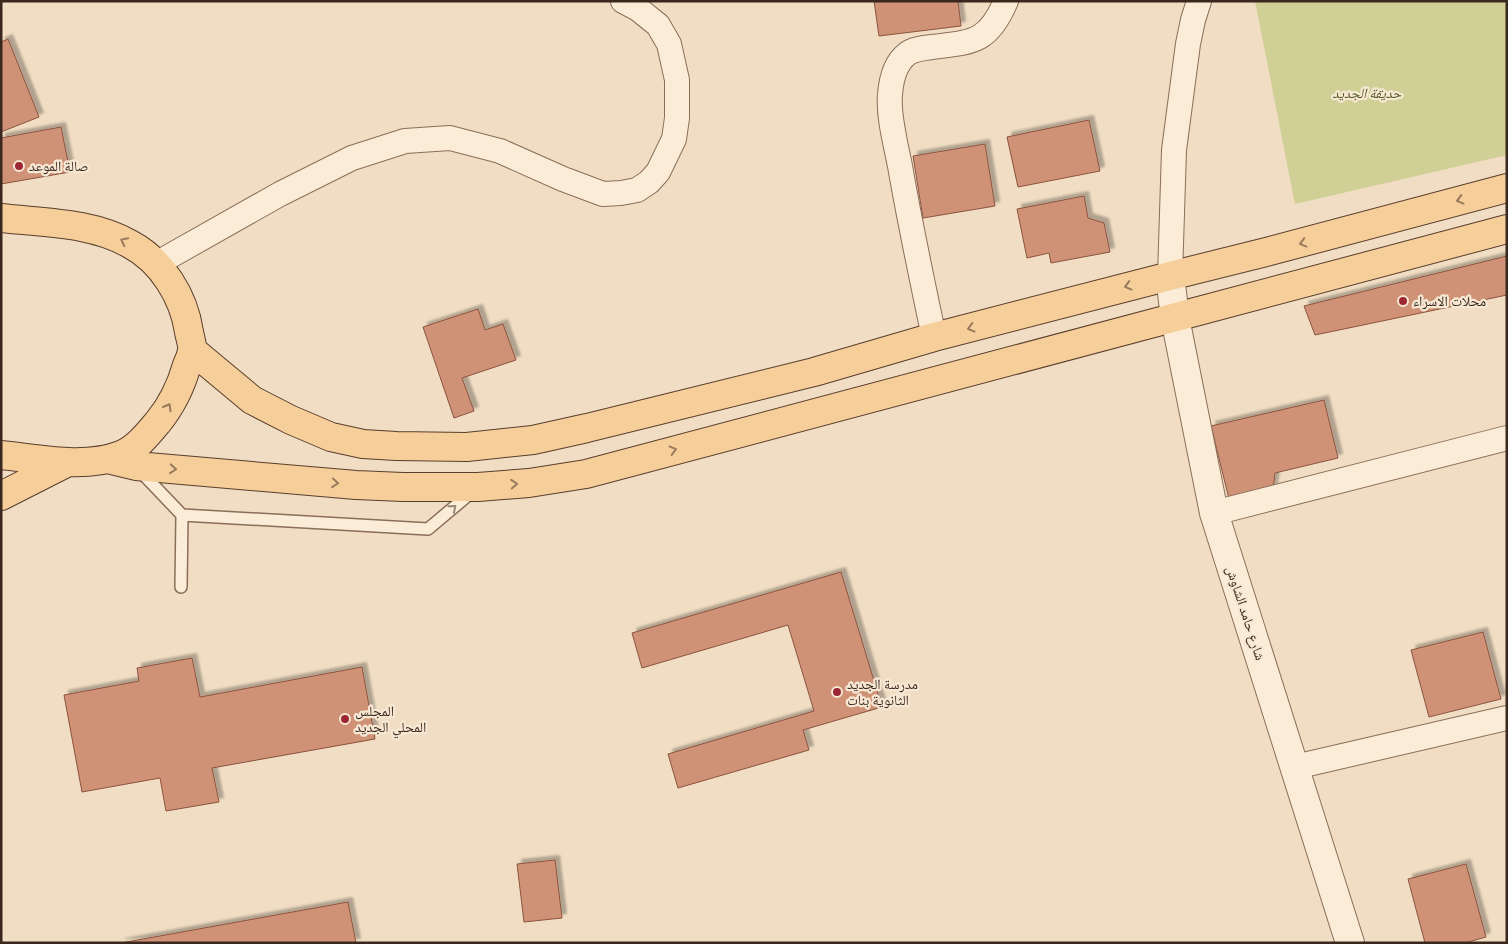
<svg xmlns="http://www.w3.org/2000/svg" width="1508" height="944" viewBox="0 0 1508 944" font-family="'IBM Plex Serif','Noto Naskh Arabic',serif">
	<defs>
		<filter id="shadow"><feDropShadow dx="4.5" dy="-4.5" stdDeviation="1" flood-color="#0004"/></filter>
	</defs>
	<rect width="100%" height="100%" fill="#f0ddc3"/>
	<path fill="#cfcf96" d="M1255 1H1507V155L1295 204Z"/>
	<path fill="#d09277" stroke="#8b533e" filter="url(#shadow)" d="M874 1H958L961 26 879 36Z
		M8 39 39 117 1 132V42Z
		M1089 120 1100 171 1018 187 1007 137Z
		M61 127 70 172 1 184V138Z
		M985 144 995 206 923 218 913 156Z
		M1084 196 1088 218 1104 223 1110 252 1051 263 1049 253 1027 258 1017 209Z
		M1507 256V295L1315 335 1304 306Z
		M478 309 485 330 503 324 516 360 462 378 474 411 454 418 423 327Z
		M1324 400 1338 458 1275 473 1273 489 1229 499 1211 426Z
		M841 572 882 707 803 730 809 750 678 788 668 754 814 711 788 625 642 668 632 633Z
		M1483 632 1501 699 1429 717 1411 650Z
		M192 658 200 697 362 667 375 739 212 768 219 802 166 811 160 778 82 792 64 695 139 681 137 668Z
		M555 860 562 918 524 922 517 864Z
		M1466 864 1486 937 1465 943H1425L1408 879Z
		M348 902 356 943H121Z"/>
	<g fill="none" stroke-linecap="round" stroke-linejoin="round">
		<g stroke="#8b6e59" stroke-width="14">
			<path id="service" d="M140 471 182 515 428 529 472 492
				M181 587 182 515"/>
		</g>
		<g stroke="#8b6e59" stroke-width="26">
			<path id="minor" d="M156 264 280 194 352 158 405 141 450 138 500 151 563 179 603 194 621 193 637 190 649 182 658 172 674 139 677 118V80L669 44 658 25 638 9 623 1
				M1170 276 1174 150 1188 44 1193 20 1199 1
				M934 337C922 280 910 224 900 166 896 145 888 116 890 95 891 81 894 64 907 54 913 49 924 48 932 47 973 42 988 43 1006 1
				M1214 513 1507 438
				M1295 767 1507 718"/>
		</g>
		<g stroke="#8b6e59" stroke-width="30">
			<path id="tertiary" d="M1170 276 1175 318 1214 513 1350 943"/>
		</g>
		<g stroke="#593d2d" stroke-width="30">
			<path id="primary" d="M1 218C44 223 92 222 130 244 162 261 184 297 189 332 190 338 193 345 192 351 191 356 189 361 187 365 181 386 172 405 158 422 148 434 136 449 121 455 84 469 40 459 1 455
				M192 350 252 400 291 420 331 437 363 444 396 446 467 447 533 440 587 428 814 372 934 337 1170 276 1270 251 1507 188
				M107 459 136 466 356 485 403 487H478L529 483 586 474 1507 229
				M1 496 68 462"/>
		</g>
		<use href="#service" stroke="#faecd7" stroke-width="11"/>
		<use href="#minor" stroke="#faecd7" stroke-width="24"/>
		<use href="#tertiary" stroke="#faecd7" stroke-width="28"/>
		<use href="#primary" stroke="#f5ce99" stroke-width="28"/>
	</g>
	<defs><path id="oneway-chevron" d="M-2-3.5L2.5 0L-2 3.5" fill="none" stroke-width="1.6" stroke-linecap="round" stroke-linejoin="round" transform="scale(1.25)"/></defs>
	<g stroke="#987b5c">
		<use href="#oneway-chevron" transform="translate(1460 200) rotate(165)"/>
		<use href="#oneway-chevron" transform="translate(124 241) rotate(-154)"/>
		<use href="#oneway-chevron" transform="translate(1303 243) rotate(165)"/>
		<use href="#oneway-chevron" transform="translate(1128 286) rotate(165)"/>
		<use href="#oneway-chevron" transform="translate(971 328) rotate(165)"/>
		<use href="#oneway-chevron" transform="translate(168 407) rotate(-60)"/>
		<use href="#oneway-chevron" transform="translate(673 450) rotate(-15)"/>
		<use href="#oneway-chevron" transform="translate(173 469) rotate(5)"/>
		<use href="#oneway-chevron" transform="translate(335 483) rotate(5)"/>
		<use href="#oneway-chevron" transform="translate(514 484) rotate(-4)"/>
	</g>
	<use stroke="#9a8a7a" href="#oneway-chevron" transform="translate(453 508) rotate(-40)"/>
	<g fill="#9d2635" stroke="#f7e8d3" stroke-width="2">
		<circle cx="19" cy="166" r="5"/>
		<circle cx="1403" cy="301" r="5"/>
		<circle cx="837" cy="692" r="5"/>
		<circle cx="345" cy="719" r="5"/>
	</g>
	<g text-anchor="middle" stroke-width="4.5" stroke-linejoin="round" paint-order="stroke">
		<g font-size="14" font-style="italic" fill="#515823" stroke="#f7e8d3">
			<text x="1367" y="98">حديقة الجديد</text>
		</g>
		<g font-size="14" fill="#3a281e" stroke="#f7e8d3" text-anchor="start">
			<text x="29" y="171">صالة الموعد</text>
			<text x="1413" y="306">محلات الاسراء</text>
			<text x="847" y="689">مدرسة الجديد<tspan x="847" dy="16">الثانوية بنات</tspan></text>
			<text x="355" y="716">المجلس<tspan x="355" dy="16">المحلي الجديد</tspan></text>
		</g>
		<g font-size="14" fill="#3a281e" stroke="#f7e8d3">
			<text transform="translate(1246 613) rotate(72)" y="5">شارع حامد الشاوش</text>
		</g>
	</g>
	<rect width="1508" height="944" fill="none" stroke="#3a281e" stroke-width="5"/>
</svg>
